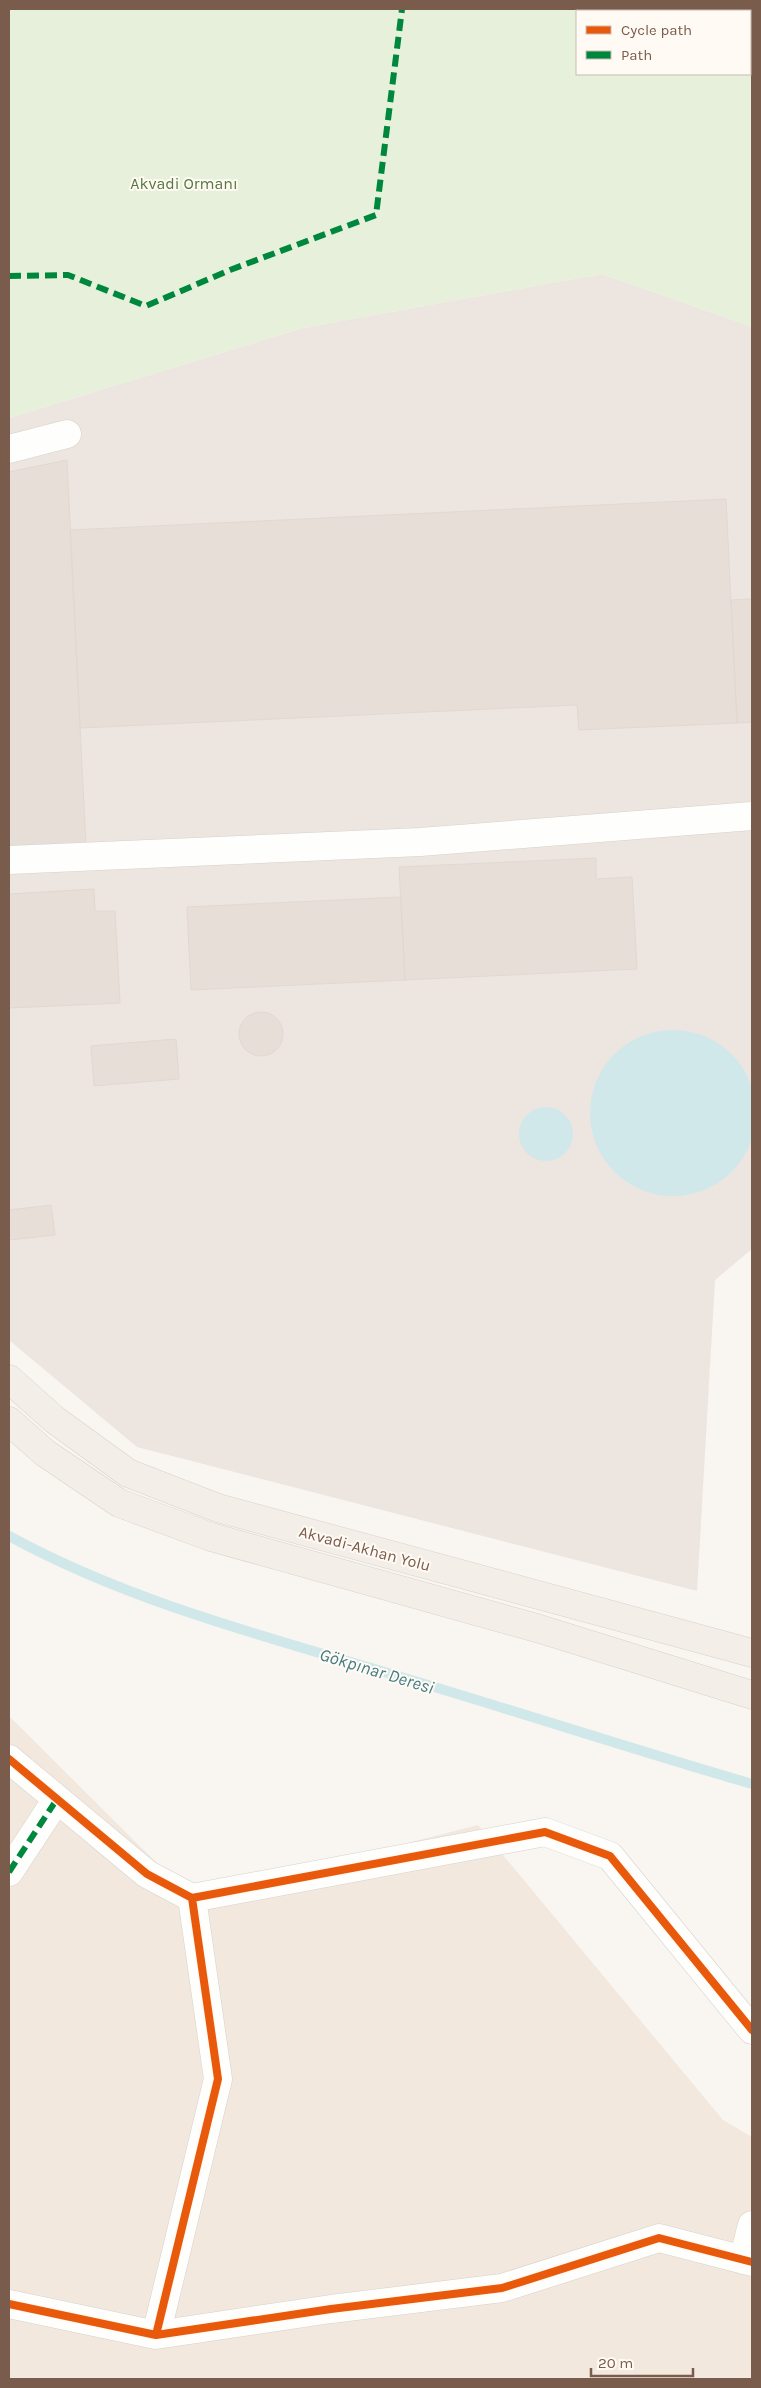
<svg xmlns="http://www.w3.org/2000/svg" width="761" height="2388" viewBox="0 0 761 2388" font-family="Karla,sans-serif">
	<rect width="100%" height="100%" fill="#f9f5f0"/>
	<path fill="#f2e8de" d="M9 1716 192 1898 478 1825 723 2120 752 2137V2379H9Z"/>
	<path fill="#ede5e0" d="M602 274 752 327V1249L715 1280 697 1591 137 1447 9 1340V418L303 328Z"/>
	<path fill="#e7f0db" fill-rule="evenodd" d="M9 9H752V327L602 274 303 328 9 418ZM577 11H750V74H577Z"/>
	<path fill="#d0e8ea" d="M590 1113a83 83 0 1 1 166 0a83 83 0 1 1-166 0Z
		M519 1134a27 27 0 1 1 54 0a27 27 0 1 1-54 0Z"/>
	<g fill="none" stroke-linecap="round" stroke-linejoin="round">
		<path stroke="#d0e8ea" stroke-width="10" d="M9 1536C132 1603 268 1637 401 1677 519 1712 635 1750 752 1784"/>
	</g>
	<path fill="#e6ded7" stroke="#e2d8d2" d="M67 460 86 847 9 850V472Z
		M726 499 737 723 579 730 577 705 80 728 70 530Z
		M752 599V722L737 723 731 600Z
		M596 858V879L632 877 637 969 405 980 399 867Z
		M94 889 95 911H115L120 1003 9 1008V894Z
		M401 897 405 980 191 990 187 907Z
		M239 1034a22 22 0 1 1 44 0a22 22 0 1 1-44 0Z
		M176 1039 179 1079 94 1086 91 1046Z
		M51 1205 55 1235 9 1240V1210Z"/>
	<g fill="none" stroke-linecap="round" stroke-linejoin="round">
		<g stroke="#d7d1cb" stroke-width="29">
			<path id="minor" d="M9 449 67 434
				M9 860 420 842 752 816
				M9 1759 147 1874 192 1898 218 2079 156 2335
				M9 1872 57 1799
				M192 1898 545 1832 610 1856 752 2030
				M743 2260 752 2225
				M9 2304 156 2335 331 2309 502 2288 659 2238 752 2262"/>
		</g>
		<g stroke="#dad1cc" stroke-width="29">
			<path id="major" d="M9 1379 55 1420 128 1473 218 1508 752 1653
				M9 1421 45 1453 119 1503 211 1537 540 1629 752 1695"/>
		</g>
		<use href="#minor" stroke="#fefefd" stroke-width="28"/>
		<use href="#major" stroke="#f3eee8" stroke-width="28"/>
		<path stroke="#00873e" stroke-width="6" stroke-dasharray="12 6" stroke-linecap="butt" d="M9 276 68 275 146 306 230 270 376 215 402 9
			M9 1872 57 1799"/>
		<g stroke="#fffaf3" stroke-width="11">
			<path id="cycleway" d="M9 1759 147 1874 192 1898 218 2079 156 2335
				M192 1898 545 1832 610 1856 752 2030
				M9 2304 156 2335 331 2309 502 2288 659 2238 752 2262"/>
		</g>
		<use href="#cycleway" stroke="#e8590c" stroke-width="8"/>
	</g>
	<g text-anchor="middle" stroke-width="4" stroke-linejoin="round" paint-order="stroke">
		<g font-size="16" fill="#537a41" stroke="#fffaf3">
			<text x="184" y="189">Akvadi Ormanı</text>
		</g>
		<g font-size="16" fill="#7a5c4d" stroke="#fffaf3">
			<text transform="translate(365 1548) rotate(15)" y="6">Akvadi-Akhan Yolu</text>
		</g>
		<g font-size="18" font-style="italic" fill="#437c86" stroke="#fffaf3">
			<text transform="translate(377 1671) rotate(17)" y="6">Gökpınar Deresi</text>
		</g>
	</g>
	<rect width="761" height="2388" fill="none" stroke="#7a5c4d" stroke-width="20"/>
	<rect x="576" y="10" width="175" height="65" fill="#fffaf3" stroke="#cabbb1"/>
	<rect x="586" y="26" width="25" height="8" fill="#e8590c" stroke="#cabbb1"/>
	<text x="621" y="35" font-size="15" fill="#7a5c4d">Cycle path</text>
	<rect x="586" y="51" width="25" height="8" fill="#00873e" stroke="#cabbb1"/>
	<text x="621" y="60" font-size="15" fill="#7a5c4d">Path</text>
	<path d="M591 2368v8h102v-8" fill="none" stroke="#7a5c4d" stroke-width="2.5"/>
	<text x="598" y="2368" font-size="15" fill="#7a5c4d" stroke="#fffaf3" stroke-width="4" paint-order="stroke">20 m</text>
</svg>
